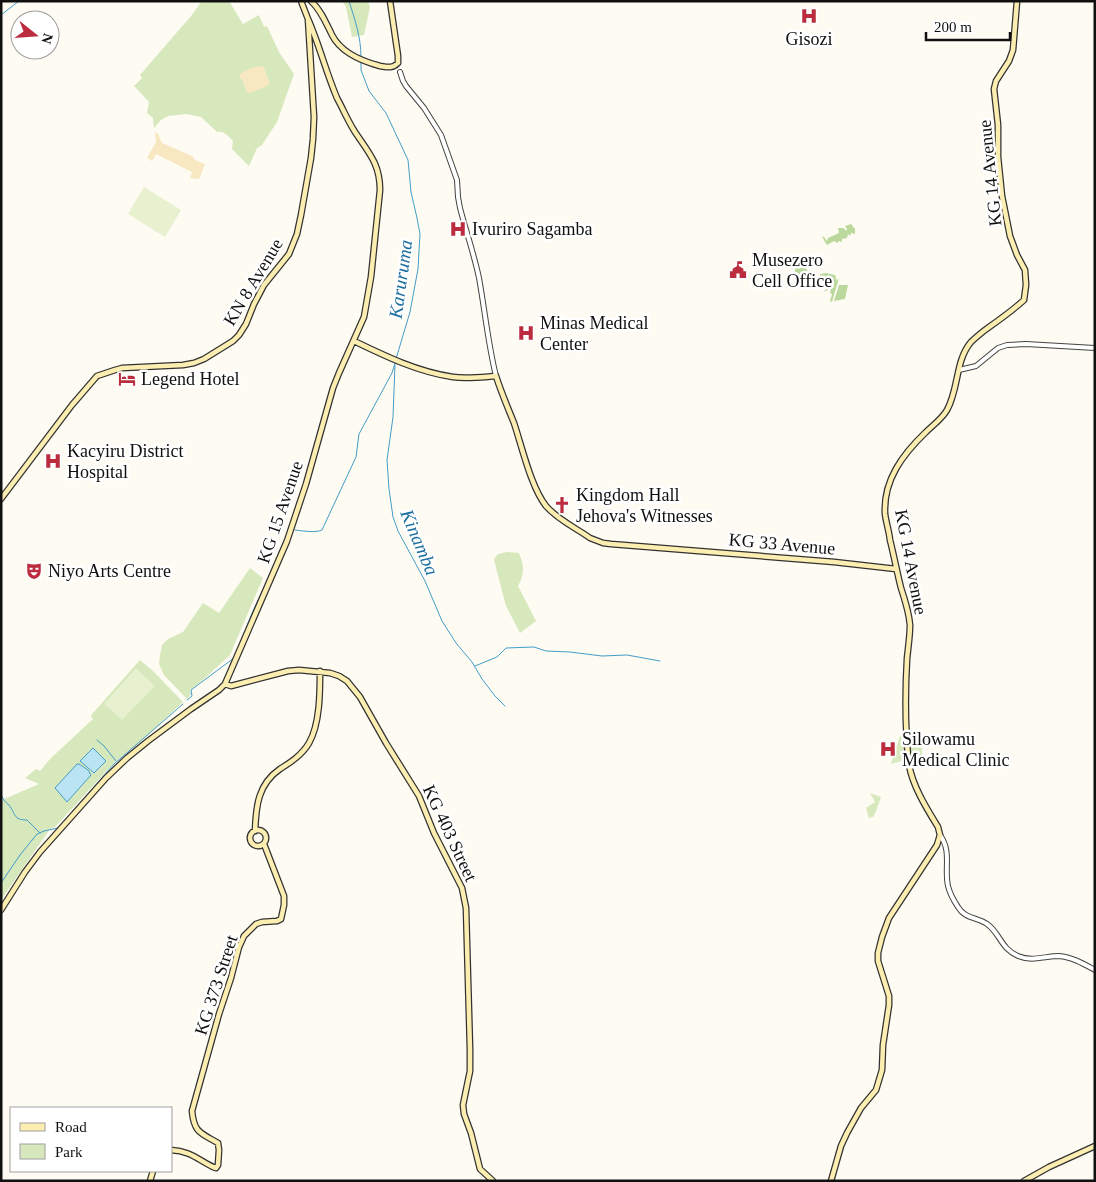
<svg xmlns="http://www.w3.org/2000/svg" width="1096" height="1182" viewBox="0 0 1096 1182" font-family="Georgia,serif">
	<rect width="100%" height="100%" fill="#fefbf3"/>
	<path fill="#d7e8bd" fill-rule="evenodd" d="M202 1H229L243 24 259 15 264 27 267 26 279 52 294 74 277 122 262 145 257 148 249 166 232 149 233 141C228 136 224 131 217 132L201 117 186 114 168 116 161 120 154 128 153 118 147 113 149 102 134 86 142 78 140 75 191 16ZM263 66 269 82 247 92 243 81Z
		M342 1H368L370 7 364 35 352 37 346 7Z
		M507 552 519 553C524 566 525 573 518 586L536 621 520 633 506 606 495 564 494 559 498 554Z
		M250 568 263 578 230 655 204 679 190 690 191 694 187 699 164 675 159 664 160 655 162 645 168 639 183 632 203 603 219 613Z
		M140 660 153 671 183 702 141 741 116 761 55 827 50 829 1 900V798L2 800 39 784 25 778 36 769 40 771 50 759 93 719 91 716 93 713Z
		M900 736 906 738 908 759 891 764Z
		M908 738 922 743V756L909 759Z
		M870 793 881 797 876 811 873 817 869 818 866 808 875 802Z"/>
	<path fill="#bcd99d" d="M851 224 855 229V234L851 233 850 236 848 234 847 238 842 239V242L839 241 837 243 834 241 827 245 825 242 822 236 824 237 827 241 828 238 839 233 838 228H843L847 231V229L845 226Z
		M802 263 805 266 808 272 797 280H795V267Z
		M826 273 835 275 837 281 839 278 832 302 830 301 832 294 830 293 831 288 824 292 829 285H832L833 281 830 278 826 277 816 280 815 277H820V274Z
		M839 285H848L845 299 834 301Z"/>
	<path fill="#f8e8c1" d="M263 66 269 82 268 86 250 93 247 92 243 81 239 77C243 69 255 67 263 66Z
		M155 132 158 134 162 143 192 156 195 160 205 164 199 179 190 178 192 172 156 154 152 161 147 158 156 142Z"/>
	<path fill="#e7f0cf" d="M144 187 181 210 165 237 128 214Z
		M136 668 155 686 122 720 104 704Z"/>
	<path fill="#bae3f4" stroke="#439dc8" d="M93 748 106 761 94 773 80 761Z
		M77 764H79L88 770 91 775 67 802 55 788Z"/>
	<g fill="none" stroke-linecap="round" stroke-linejoin="round">
		<path stroke="#439dc8" stroke-width="1" d="M349 1C355 20 361 37 361 57
			M1 15 19 1
			M361 61V70L369 91 386 113 408 160 411 192 417 218 420 234 418 269 410 312 396 359
			M395 365 393 417 387 460 389 489 393 517 398 531 425 581 442 621 456 643 472 662 482 679 495 696 505 706
			M295 530C303 531 315 533 322 530L356 457 359 434 392 373 395 363
			M242 638 253 611 271 573
			M475 666 497 657 506 648 534 647 546 651 570 652 602 656 627 655 660 661
			M187 700 192 696 191 690 234 658
			M97 740 104 746 116 761
			M1 795C4 800 5 802 9 805 16 814 13 820 27 820L40 833
			M1 883 20 855 37 834 44 831 58 828 114 764 183 704"/>
		<g stroke="#434343" stroke-width="6">
			<path id="tertiary" d="M400 72 403 81 406 86 424 108 441 135 457 180 458 197 460 208C466 231 474 254 479 278 485 311 488 344 496 376
				M959 370 976 366 998 348 1007 345 1026 344 1095 348
				M940 835C952 852 944 867 948 886 950 894 954 901 958 907 965 919 977 917 987 924 1000 933 1001 949 1018 956 1032 962 1045 956 1059 956 1072 957 1084 964 1095 970"/>
		</g>
		<g stroke="#323232" stroke-width="7">
			<path id="secondary" d="M311 1C321 10 326 23 332 35 341 53 361 61 380 66 387 67 392 69 398 63V56L390 1
				M354 341C385 356 418 372 453 377 467 379 482 377 496 376 501 392 508 408 514 423 522 447 531 487 546 506 558 520 576 528 590 538L603 543 611 544 834 562 896 569
				M1 499 72 405 97 376 115 370 122 368 183 365 194 363 204 359 225 346 233 341 239 335 246 324 254 304 264 285 289 254 297 234 301 215 311 158 313 139 314 117 308 19 301 1
				M225 684 231 686 288 671 299 670 330 673 339 676 347 681 360 697 386 743 419 796 434 833 462 888 466 908 470 1049V1071L463 1105 464 1114 471 1133 480 1169 493 1181
				M250 838a8 8 0 1 1 16 0a8 8 0 1 1-16 0Z
				M255 831C256 806 258 784 280 769 291 762 302 755 309 743 320 724 320 692 320 671
				M1 910 25 872 40 852 106 778 127 758 148 741 191 709 219 690 225 684 287 541 306 484 333 388 339 373 364 317 371 277 380 190C380 164 369 153 355 132 348 121 343 109 337 98 326 72 319 44 308 19
				M171 1150C190 1151 197 1159 213 1167L216 1168 218 1165 219 1150 218 1143C201 1133 194 1133 192 1111L219 1014 231 978 239 947 244 936 256 924 262 922 277 921 281 919 284 905V896L264 844
				M150 1181 153 1171
				M831 1181 841 1146 847 1133 861 1108 876 1090 882 1070 883 1045 889 1005V996L878 961V953L882 937 889 918 937 845 940 835 938 827C927 809 913 787 909 765 905 730 905 694 907 659 908 648 910 636 910 625 909 612 905 600 901 588 897 572 894 556 890 540 889 531 886 522 885 514 883 480 903 454 926 432 933 425 942 419 947 410 959 389 955 361 971 342 975 338 980 334 985 330 999 320 1012 311 1024 300L1026 285 1025 270 1017 255 1010 236 1002 196 998 157V125L994 89 996 81 1009 61 1013 50 1017 1
				M1024 1181 1049 1167 1095 1146"/>
		</g>
		<use href="#tertiary" stroke="#fff" stroke-width="4"/>
		<use href="#secondary" stroke="#fceeb1" stroke-width="4.5"/>
	</g>
	<defs>
		<g id="hospital-bare" transform="scale(1.35)"><path d="M-5-5h3v3.5h4V-5h3V5h-3V1.5h-4V5h-3Z" fill="#bb2c3e" stroke="#fff" stroke-width="2.5" paint-order="stroke"/></g>
		<g id="civic-bare" transform="scale(1.35)"><path d="M-.6-6.5H3V-4.5H.6V-3L4-1V1h2V6H-6V1h2V-1L-.6-3ZM-1.2 2.5V6h2.4V2.5Z" fill="#bb2c3e" stroke="#fff" stroke-width="2.5" paint-order="stroke"/></g>
		<g id="hotel-bare" transform="scale(1.35)"><path d="M-6-4.5h1.5V1H6V5H4.5V3h-9V5H-6ZM-4 0a1.8 1.8 0 1 1 3.6 0ZM.5 0V-2.5h3Q6-2.5 6 0Z" fill="#bb2c3e" stroke="#fff" stroke-width="2.5" paint-order="stroke"/></g>
		<g id="church-bare" transform="scale(1.35)"><path d="M-1.2-6h2.4v3.5h3.3v2.4h-3.3V6h-2.4V-.1h-3.3v-2.4h3.3Z" fill="#bb2c3e" stroke="#fff" stroke-width="2.5" paint-order="stroke"/></g>
		<g id="theatre-bare" transform="scale(1.35)"><path d="M-5-5.5Q0-4 5-5.5V0Q5 5 0 6Q-5 5-5 0ZM-3.3-2.5H-1v1.5H-3.3ZM1-2.5H3.3v1.5H1ZM-2.8 1Q0 5.5 2.8 1Z" fill="#bb2c3e" stroke="#fff" stroke-width="2.5" paint-order="stroke"/></g>
	</defs>
	<g fill-rule="evenodd">
		<use href="#hospital-bare" x="809" y="16"/>
		<use href="#hospital-bare" x="458" y="229"/>
		<use href="#civic-bare" x="738" y="270"/>
		<use href="#hospital-bare" x="526" y="333"/>
		<use href="#hotel-bare" x="127" y="379"/>
		<use href="#hospital-bare" x="53" y="461"/>
		<use href="#church-bare" x="562" y="505"/>
		<use href="#theatre-bare" x="34" y="571"/>
		<use href="#hospital-bare" x="888" y="749"/>
	</g>
	<g text-anchor="middle" stroke-width="5" stroke-linejoin="round" paint-order="stroke">
		<g font-size="18" fill="#101010" stroke="#fff" text-anchor="start">
			<text x="809" y="45" text-anchor="middle">Gisozi</text>
			<text x="472" y="235">Ivuriro Sagamba</text>
			<text x="752" y="266">Musezero<tspan x="752" dy="21">Cell Office</tspan></text>
			<text x="540" y="329">Minas Medical<tspan x="540" dy="21">Center</tspan></text>
			<text x="141" y="385">Legend Hotel</text>
			<text x="67" y="457">Kacyiru District<tspan x="67" dy="21">Hospital</tspan></text>
			<text x="576" y="501">Kingdom Hall<tspan x="576" dy="21">Jehova's Witnesses</tspan></text>
			<text x="48" y="577">Niyo Arts Centre</text>
			<text x="902" y="745">Silowamu<tspan x="902" dy="21">Medical Clinic</tspan></text>
		</g>
		<g font-size="18" fill="#101010" stroke="#fff">
			<text transform="translate(990 173) rotate(-96)" y="6">KG 14 Avenue</text>
			<text transform="translate(253 282) rotate(-59)" y="6">KN 8 Avenue</text>
			<text transform="translate(280 512) rotate(-71)" y="6">KG 15 Avenue</text>
			<text transform="translate(782 544) rotate(5)" y="6">KG 33 Avenue</text>
			<text transform="translate(911 562) rotate(79)" y="6">KG 14 Avenue</text>
			<text transform="translate(450 833) rotate(65)" y="6">KG 403 Street</text>
			<text transform="translate(216 985) rotate(-72)" y="6">KG 373 Street</text>
		</g>
		<g font-size="19" font-style="italic" fill="#1d6f9e" stroke="#fff">
			<text transform="translate(400 279) rotate(-82)" y="7">Karuruma</text>
			<text transform="translate(420 542) rotate(67)" y="7">Kinamba</text>
		</g>
	</g>
	<rect width="1096" height="1182" fill="none" stroke="#101010" stroke-width="5"/>
	<rect x="10" y="1107" width="162" height="65" fill="#ffffff" stroke="#9f9f9f"/>
	<rect x="20" y="1123" width="25" height="8" fill="#fceeb1" stroke="#9f9f9f"/>
	<text x="55" y="1132" font-size="15" fill="#101010">Road</text>
	<rect x="20" y="1144" width="25" height="15" fill="#d7e8bd" stroke="#9f9f9f"/>
	<text x="55" y="1157" font-size="15" fill="#101010">Park</text>
	<g transform="translate(35 35) rotate(107)"><circle r="24" fill="#ffffff" stroke="#9f9f9f"/>
	<path d="M0-4L9 19L0 12L-9 19Z" fill="#bb2c3e"/>
	<text y="-8" font-size="14" font-weight="bold" text-anchor="middle" fill="#101010">N</text>
	</g>
	<path d="M926 32v8h84v-8" fill="none" stroke="#101010" stroke-width="2.5"/>
	<text x="934" y="32" font-size="15" fill="#101010" stroke="#ffffff" stroke-width="4" paint-order="stroke">200 m</text>
</svg>
